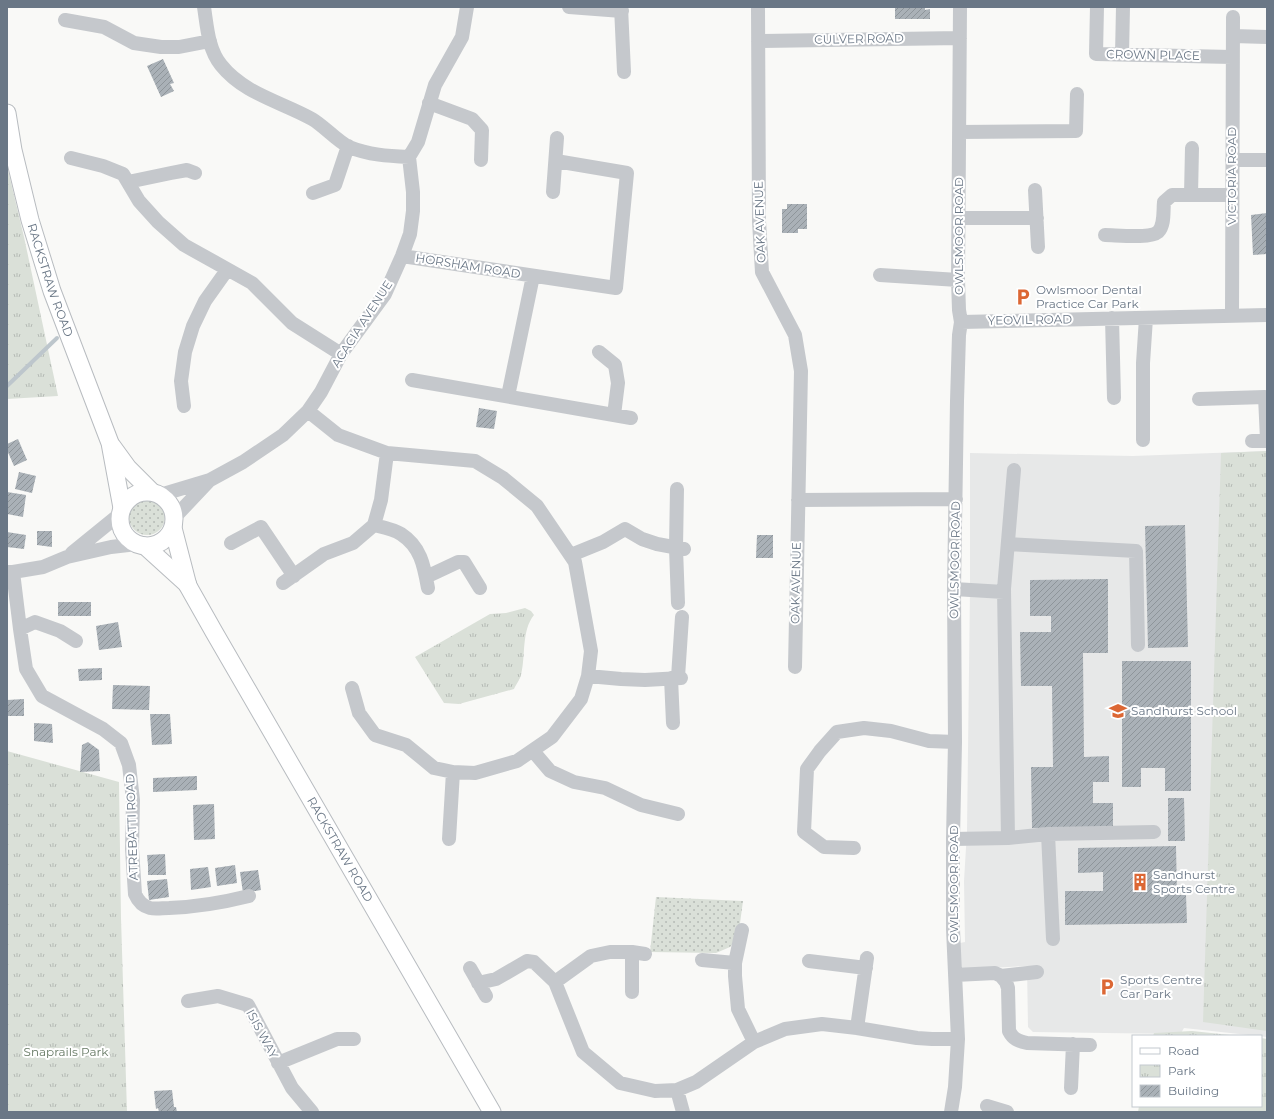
<svg xmlns="http://www.w3.org/2000/svg" width="1274" height="1119" viewBox="0 0 1274 1119" font-family="Montserrat,sans-serif">
	<defs>
		<pattern id="grass-dots" width="8" height="8" patternUnits="userSpaceOnUse"><rect width="8" height="8" fill="#dae0d8"/><path d="M2 2h.1M6 6h.1" fill="none" stroke="#b5bab5" stroke-width="1.8" stroke-linecap="round"/></pattern>
		<pattern id="park-tufts" width="24" height="20" patternUnits="userSpaceOnUse"><rect width="24" height="20" fill="#dae0d8"/><path d="M3 7l-1-3M5 7V3M7 7l1-3M15 17l-1-3M17 17v-4M19 17l1-3" fill="none" stroke="#b5bab5"/></pattern>
		<pattern id="building-hatch" width="6" height="6" patternUnits="userSpaceOnUse"><rect width="6" height="6" fill="#aab1b7"/><path d="M-1 1l2-2M0 6l6-6M5 7l2-2" fill="none" stroke="#8e959a"/></pattern>
	</defs>
	<rect width="100%" height="100%" fill="#f9f9f7"/>
	<path fill="#e7e8e8" d="M1267 451V1037L1184 1028 1181 1033 1178 1034 1033 1032 1028 1027 1027 966 988 968H961L960 943 965 942 964 881 967 831 970 590V453L1133 456Z"/>
	<path fill="url(#grass-dots)" d="M129 517a18 18 0 1 1 36 0a18 18 0 1 1-36 0Z
		M656 897 743 901 738 938 730 947 716 953 650 952Z"/>
	<path fill="url(#park-tufts)" d="M7 166 24 237 58 396 7 399Z
		M1267 451V1031L1203 1022 1221 453Z
		M525 608 531 611 534 615C521 631 526 656 521 675 520 680 516 684 514 689L459 704 444 703 415 657 490 614 506 613Z
		M7 751 119 782 121 918 127 1112H7Z
		M1192 1031 1240 1036H1153L1154 1033Z
		M1261 1038 1267 1039V1112H1138L1139 1106H1261Z"/>
	<g fill="none" stroke-linecap="round" stroke-linejoin="round">
		<path stroke="#bdc6cc" stroke-width="4" d="M7 386 57 338"/>
	</g>
	<path fill="url(#building-hatch)" d="M897 7H925V10L930 9V19H895V8H897Z
		M163 59 174 83 170 84 174 91 161 97 147 66Z
		M787 204H807V229H798V233H782V209H787Z
		M1267 213V254L1253 255 1251 215Z
		M479 408 497 411 494 429 476 427Z
		M18 439 27 460 14 466 7 450V444Z
		M19 472 36 476 32 493 15 489Z
		M7 492 26 495 23 517 7 514Z
		M1185 525 1188 647 1148 648 1145 526Z
		M37 531H52V547L37 545Z
		M7 532 26 535 24 549 7 547Z
		M757 535H773V558H756Z
		M1108 579V653H1083L1084 757 1109 756V782H1093V803H1113V827L1032 828 1031 767H1053L1052 686H1021L1020 632H1051V616H1030V580Z
		M58 602H91V616H58Z
		M118 622 122 647 99 650 96 626Z
		M1122 661H1191V791H1165V768H1141V787H1122Z
		M102 668V680L79 681 78 669Z
		M113 685 150 686 149 710 112 709Z
		M24 699V716H7V700Z
		M150 714H170L172 744 152 745Z
		M34 723 52 724 53 743 34 741Z
		M88 742 99 750 100 771 80 772 82 745Z
		M197 776V790L153 792V778Z
		M1168 798H1184L1185 841H1168Z
		M214 804 215 839 194 840 193 805Z
		M1176 846 1177 895H1186L1187 923 1065 925V891H1103V872L1078 873V848Z
		M165 854 166 875H148V865L147 855Z
		M235 865 237 883 217 886 215 868Z
		M208 867 211 887 191 890 190 869Z
		M258 870 261 890 243 893 240 872Z
		M167 879 169 897 149 900 147 881Z
		M172 1090 174 1107H176L177 1112H159L158 1108 156 1109 154 1091Z"/>
	<g fill="none" stroke-linecap="round" stroke-linejoin="round">
		<g stroke="#b8bcc0" stroke-width="19">
			<g id="major">
				<path id="s1" d="M7 113 13 150 30 220 52 291 110 443 122 508"/>
				<path d="M112 446 128 468 152 492"/>
				<circle cx="147" cy="519" r="27"/>
				<path id="s2" d="M173 528 188 586 214 632 492 1112"/>
				<path d="M145 546 188 585"/>
			</g>
		</g>
		<path stroke="#c5c8cc" stroke-width="14" d="M204 7C207 26 208 49 221 65 244 94 282 102 312 119 324 126 337 141 349 147 369 155 388 156 409 157
			M569 7 622 11
			M621 7 624 72
			M758 7 759 221 762 272 795 335 801 371 795 667
			M1097 7 1096 54 1232 57
			M65 20 104 27 134 43 161 47H179L210 41
			M1233 36 1267 37
			M758 41 960 38
			M1122 55 1123 7
			M429 103 472 119 482 130 481 160
			M959 132 1076 131 1077 94
			M71 158 103 166 123 174 139 201 158 222 184 245 252 283 292 323 341 354
			M1232 160H1267
			M128 182 171 173 187 170 195 173
			M1035 190 1038 247
			M553 192 557 138
			M313 193 335 185 348 146
			M1191 195 1192 148
			M959 218H1037
			M1105 235C1116 235 1150 239 1158 232 1165 225 1163 211 1164 202L1172 195H1232
			M402 256 616 288 627 173 556 161
			M880 275 958 280
			M1232 316 1233 17
			M1112 318 1114 398
			M961 322 1267 315
			M599 352 615 365 618 383 614 415
			M412 380 631 418
			M508 396 533 276
			M1199 399 1265 397 1267 439
			M184 406 181 381 185 352 193 326 205 301 227 270
			M308 411 338 435 387 453 475 461 503 478 537 506 575 562 591 651 588 676 581 699 552 737 517 761 475 773 453 772 434 768 406 745 375 735 359 713 352 688
			M1143 440V363L1146 318
			M1252 441H1267
			M677 489 676 548 678 603
			M160 495 210 480 243 462 283 435 308 411 321 392 341 354 385 294 402 256 410 234 413 211V192L409 157 418 142 435 85 462 37 467 7
			M798 500 956 499
			M174 518 208 482
			M374 525C382 527 393 529 401 534 421 547 424 566 428 588
			M231 543 261 527 294 576
			M1008 544 1136 551 1138 645
			M72 553 120 514
			M571 555 603 542 625 529 642 539 657 544 684 549
			M7 572H13L43 567 67 557 111 547 137 544
			M13 572 20 629 26 669 42 696 103 729 121 743 129 765 133 800 132 849 135 894C138 901 142 906 150 908 155 909 163 908 169 908 198 907 221 903 249 896
			M426 577 458 562H464L480 588
			M283 583 324 554 353 543 374 525 381 500 387 453
			M954 589 1004 592
			M20 629 35 622 60 631 76 641
			M588 676 621 679 645 680 681 678
			M678 677 682 617
			M671 678 673 723
			M533 751 550 771 574 782 605 788 641 805 678 814
			M1048 834 1053 939
			M1008 838 1004 589 1014 470
			M449 839 453 772
			M953 839 1008 838 1048 834 1154 832
			M854 848 824 847 804 832 807 769 820 751 837 732 864 728 891 731 929 741 955 742
			M742 930 735 963V976L738 1009 754 1042
			M632 952V992
			M702 960 735 963
			M809 961 866 968
			M470 968 486 996
			M955 975 995 973 1001 976 1006 982 1008 988 1009 1031C1013 1039 1018 1041 1027 1043L1090 1045
			M1001 976 1037 972
			M555 982 591 956 610 952H632L645 954
			M478 983 496 979 527 961 534 962 555 982 583 1052 620 1083 655 1091 677 1090 696 1082 754 1042 785 1029 822 1024 857 1028 917 1038 932 1039H958
			M188 1001 218 996 248 1005 292 1088 312 1112
			M857 1028 867 958
			M278 1063 337 1039H354
			M1071 1088 1073 1044
			M677 1090 683 1112
			M987 1106 1007 1112
			M951 1112 955 1087 958 1039 953 929V839L955 742 954 589 957 401 959 335 961 322 959 310 958 280 960 7"/>
		<use href="#major" stroke="#fff" stroke-width="17"/>
	</g>
	<defs>
		<g id="parking-bare" transform="scale(1.38)"><path d="M-3.5-5.5H1a3.5 3.5 0 0 1 0 7H-1V5.5H-3.5ZM-1-3.4V-.6H.8a1.4 1.4 0 0 0 0-2.8Z" fill="#dc6734" stroke="#fff" stroke-width="2.5" paint-order="stroke"/></g>
		<g id="school-bare" transform="scale(1.38)"><path d="M0-5L7-2L0 1L-7-2ZM-4 1L0 2.5L4 1V4Q0 6-4 4Z" fill="#dc6734" stroke="#fff" stroke-width="2.5" paint-order="stroke"/></g>
		<g id="building-bare" transform="scale(1.38)"><path d="M-4-6H4V6H1V3H-1V6H-4ZM-2.5-4.3h1.7v1.8h-1.7ZM.8-4.3h1.7v1.8H.8ZM-2.5-1h1.7V.8h-1.7ZM.8-1h1.7V.8H.8Z" fill="#dc6734" stroke="#fff" stroke-width="2.5" paint-order="stroke"/></g>
	</defs>
	<g fill-rule="evenodd">
		<use href="#parking-bare" x="1023" y="297"/>
		<use href="#school-bare" x="1118" y="711"/>
		<use href="#building-bare" x="1140" y="882"/>
		<use href="#parking-bare" x="1107" y="987"/>
	</g>
	<g text-anchor="middle" stroke-width="4" stroke-linejoin="round" paint-order="stroke">
		<g font-size="12" fill="#6a7786" stroke="#fff">
			<text transform="translate(859 39) rotate(-1)" y="4">CULVER ROAD</text>
			<text transform="translate(1153 55) rotate(1)" y="4">CROWN PLACE</text>
			<text transform="translate(1232 176) rotate(-90)" y="4">VICTORIA ROAD</text>
			<text transform="translate(760 222) rotate(-92)" y="4">OAK AVENUE</text>
			<text transform="translate(959 236) rotate(-90)" y="4">OWLSMOOR ROAD</text>
			<text transform="translate(468 266) rotate(9)" y="4">HORSHAM ROAD</text>
			<text dy="4" stroke="none"><textPath href="#s1" startOffset="173">RACKSTRAW ROAD</textPath></text>
			<text transform="translate(1030 320) rotate(-1)" y="4">YEOVIL ROAD</text>
			<text transform="translate(362 324) rotate(-57)" y="4">ACACIA AVENUE</text>
			<text transform="translate(955 560) rotate(-89)" y="4">OWLSMOOR ROAD</text>
			<text transform="translate(796 583) rotate(-89)" y="4">OAK AVENUE</text>
			<text transform="translate(132 827) rotate(-92)" y="4">ATREBATTI ROAD</text>
			<text dy="4" stroke="none"><textPath href="#s2" startOffset="364">RACKSTRAW ROAD</textPath></text>
			<text transform="translate(954 884) rotate(-90)" y="4">OWLSMOOR ROAD</text>
			<text transform="translate(262 1034) rotate(62)" y="4">ISIS WAY</text>
		</g>
		<g font-size="12" fill="#6a7786" stroke="#fff" text-anchor="start">
			<text x="1036" y="294">Owlsmoor Dental<tspan x="1036" dy="14">Practice Car Park</tspan></text>
			<text x="1131" y="715">Sandhurst School</text>
			<text x="1153" y="879">Sandhurst<tspan x="1153" dy="14">Sports Centre</tspan></text>
			<text x="1120" y="984">Sports Centre<tspan x="1120" dy="14">Car Park</tspan></text>
		</g>
		<g font-size="12" fill="#667964" stroke="#fff">
			<text x="66" y="1056">Snaprails Park</text>
		</g>
	</g>
	<rect width="1274" height="1119" fill="none" stroke="#6a7786" stroke-width="16"/>
	<rect x="1132" y="1035" width="130" height="72" fill="#ffffff" stroke="#c3c9cf"/>
	<rect x="1140" y="1048" width="20" height="6" fill="#ffffff" stroke="#c3c9cf"/>
	<text x="1168" y="1055" font-size="12" fill="#6a7786">Road</text>
	<rect x="1140" y="1065" width="20" height="12" fill="url(#park-tufts)" stroke="#c3c9cf"/>
	<text x="1168" y="1075" font-size="12" fill="#6a7786">Park</text>
	<rect x="1140" y="1085" width="20" height="12" fill="url(#building-hatch)" stroke="#c3c9cf"/>
	<text x="1168" y="1095" font-size="12" fill="#6a7786">Building</text>
</svg>
